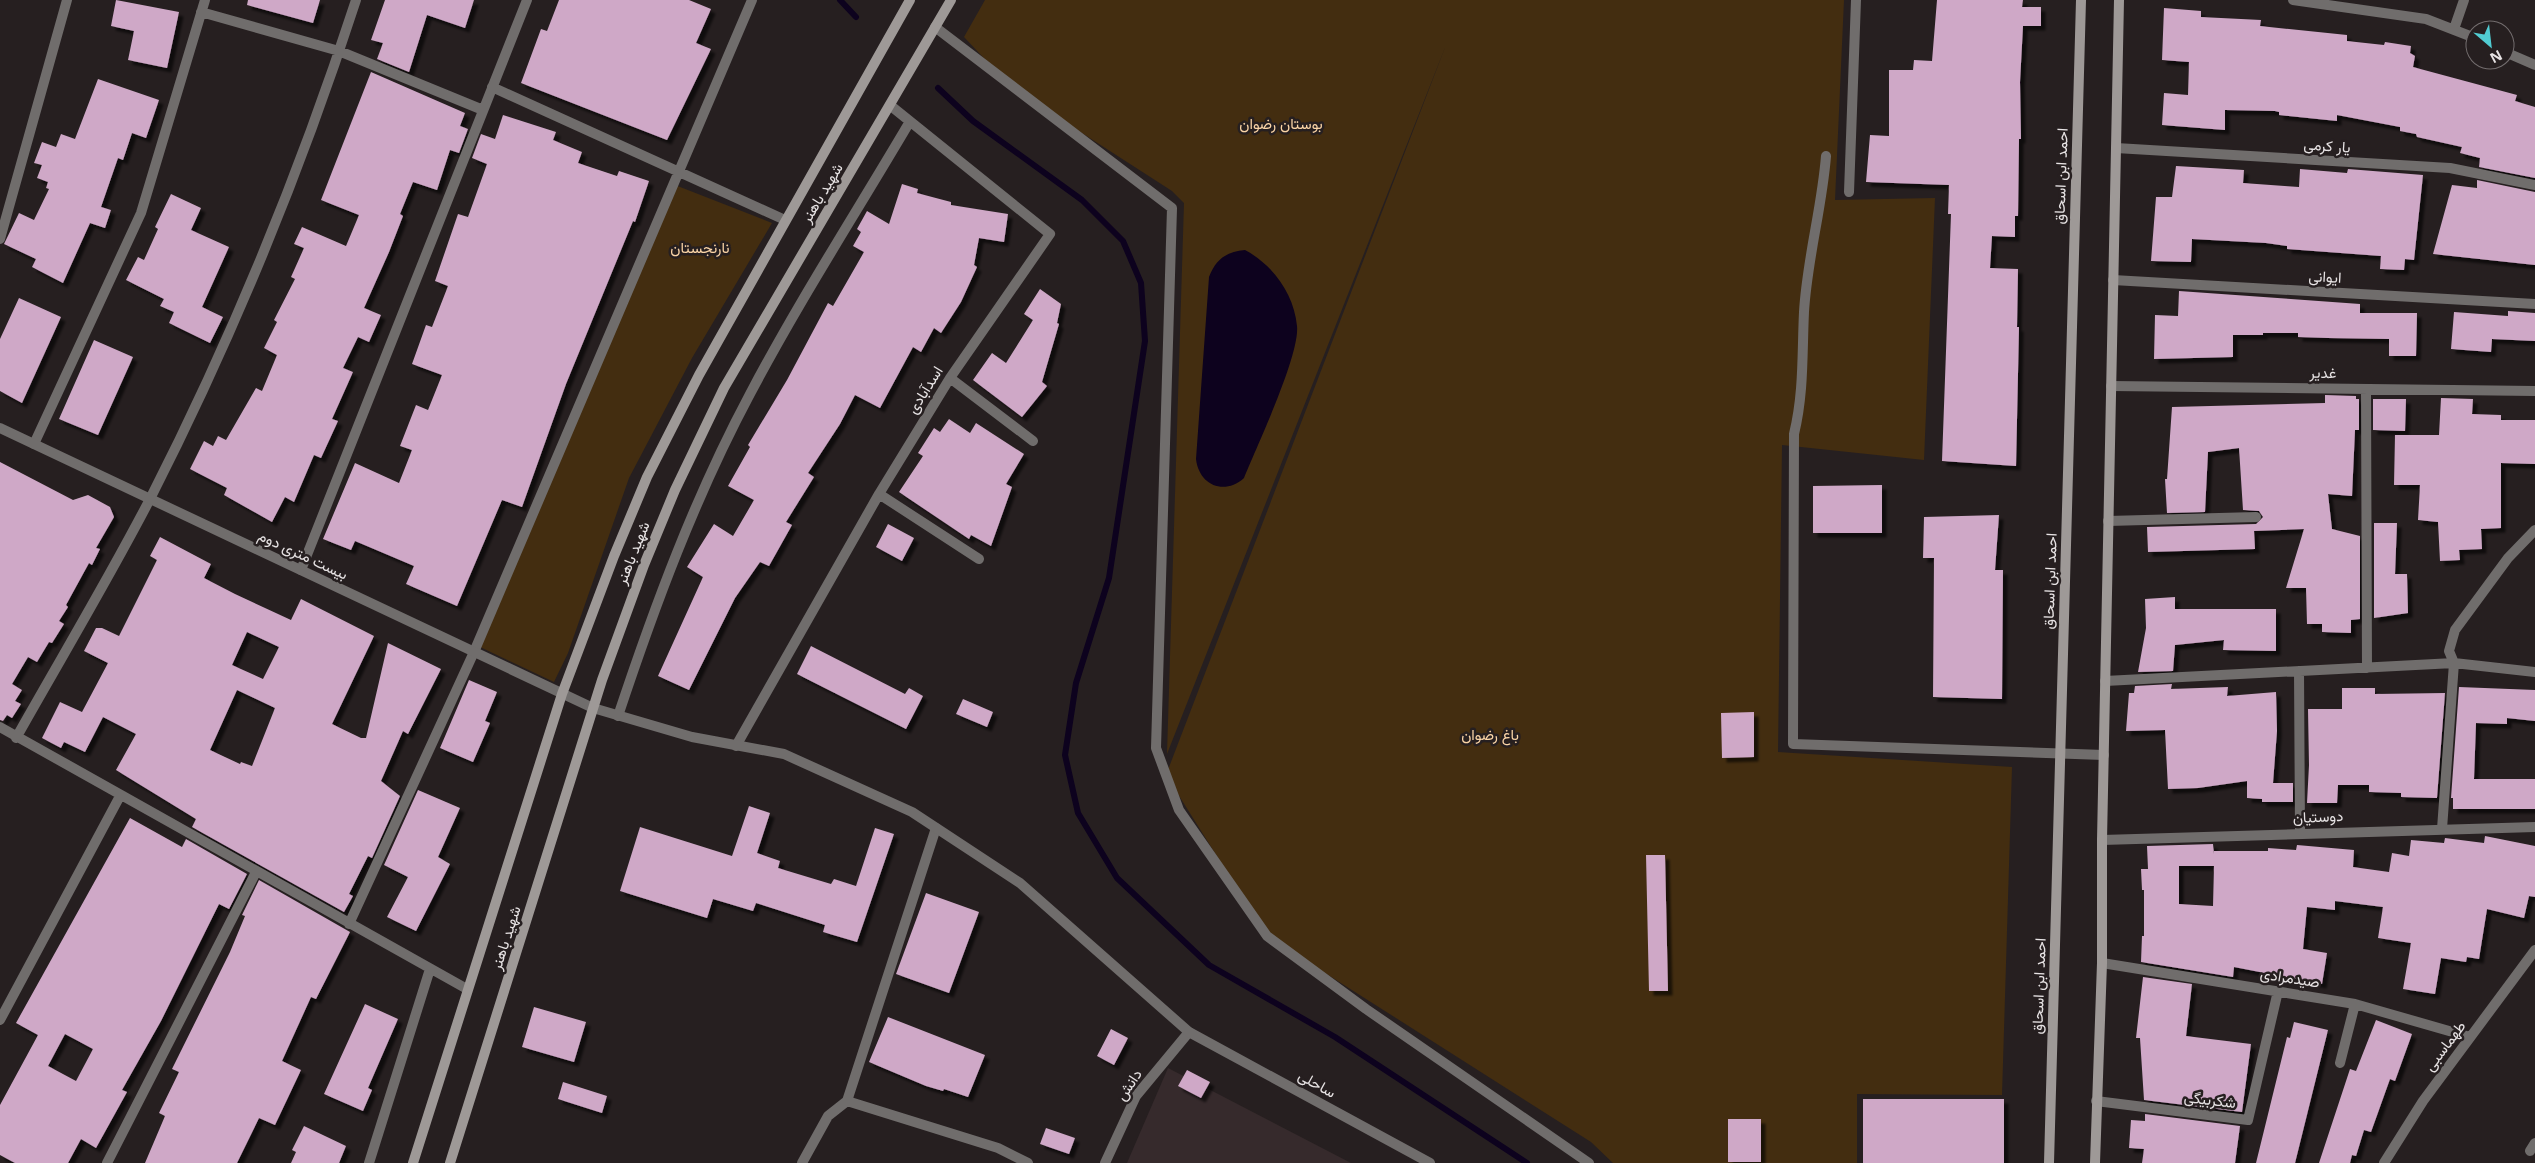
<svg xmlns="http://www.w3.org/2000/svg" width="2535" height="1163" viewBox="0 0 2535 1163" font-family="'Noto Sans',Vazirmatn,sans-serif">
	<defs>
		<filter id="shadow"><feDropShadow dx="4.5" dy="4.5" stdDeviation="1" flood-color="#0009"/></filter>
	</defs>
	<rect width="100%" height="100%" fill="#261f20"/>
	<path fill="#362a2c" d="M1168 1068 1351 1163H1127Z"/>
	<path fill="#432d10" d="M985 0H1844L1835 200 1935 198 1924 460 1782 445 1778 752 2012 767 2002 1095 1857 1094V1163H1613L1591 1142 1267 936 1166 775 1446 45 1167 754 1184 203 1172 191 1012 88 964 37Z
		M675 185 772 223 692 358 629 478 568 653 554 682 476 645Z"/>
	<path fill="#0d021e" d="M1245 250C1273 265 1294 294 1297 326 1300 355 1257 446 1244 478 1224 496 1199 485 1196 459L1209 277C1216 259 1226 252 1245 250Z"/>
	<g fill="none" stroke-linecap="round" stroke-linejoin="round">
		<path stroke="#0d021e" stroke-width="6" d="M840 0 856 17
			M938 88 973 121 1082 200 1123 241 1141 283 1145 341 1109 578 1076 683 1065 755 1078 813 1117 878 1209 965 1335 1037 1527 1163"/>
	</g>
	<path fill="#cfa8c7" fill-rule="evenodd" filter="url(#shadow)" d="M116 0 179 12 167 68 128 60 134 31 111 26Z
		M248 0H320L313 23 247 5Z
		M385 0H474L465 28 427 15 409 72 377 59 383 43 371 40Z
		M559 0H689L711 9 696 43 711 49 667 140 521 83 541 29 547 31Z
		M1937 0H2023L2022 7H2041V26H2023L2020 82 2021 139H2019L2018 216H2015V237L1992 236 1990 268 2018 269 2017 327H2019L2016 466 1942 461 1951 214H1948L1949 185 1866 182 1870 135 1889 136V70H1913L1914 60 1932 61Z
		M2164 8 2201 11V17L2261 20 2260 26 2347 35V41L2384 45 2385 42 2411 46 2410 53 2415 56 2413 67 2517 95 2515 101 2535 107V178L2479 167 2480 158 2460 153 2462 147 2417 137 2416 134 2400 131V127L2337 115V121L2279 115V112L2275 111 2225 110V130L2162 125 2164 93 2188 95 2189 62 2162 60Z
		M371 72 465 113 460 126 468 129 459 153 450 150 437 190 413 182 400 214 403 216 389 252 364 308 381 315 369 342 358 337 343 368 353 372 332 419 338 421 321 458 314 455 294 502 285 497 272 522 224 495 227 488 190 469 204 441 213 446 218 436 226 440 256 388 262 391 277 355 264 348 277 322 274 320 295 279 291 277 304 248 294 244 302 227 346 246 359 215 321 200Z
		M98 79 159 100 146 138 132 133 123 160 118 158 101 207 111 210 105 228 90 223 63 283 32 267 36 259 4 244 19 213 34 220 49 189 46 188 48 182 37 178 42 165 34 163 42 142 56 147 61 134 75 139Z
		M503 115 556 132 553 140 582 152 578 163 617 176 619 171 649 181 635 222 633 221 566 384 522 507 502 500 457 606 406 584 414 566 355 541 351 550 323 539 355 463 399 483 412 450 400 446 416 405 428 410 442 375 412 364 426 325 432 327 448 286 435 281 458 214 468 217 487 164 472 158 481 134 495 139Z
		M2176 166 2244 170 2243 183 2299 187 2300 169 2347 173 2348 169 2423 175 2414 260 2405 259 2404 270 2380 269 2381 256 2287 249V246L2266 243 2192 239 2191 262 2151 261 2156 197H2172Z
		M2477 180 2535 192V265L2433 254 2452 185 2477 188Z
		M902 184 918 189 917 193 951 202V205L1008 214 1004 242 979 238 974 265 977 267 961 302 941 333 934 328 921 352 913 347 880 408 855 395 840 424 808 473 814 477 786 522 792 525 769 566 760 562 735 598 689 690 658 676 703 577 687 567 714 524 733 536 754 500 728 486 750 447 748 445 787 380 828 303 833 306 864 252 853 246 861 232 857 229 867 211 889 224Z
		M171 194 201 208 191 230 229 247 202 307 223 317 210 343 169 323 174 312 160 306 164 299 126 280 138 257 144 260 158 229 155 227Z
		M1040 289 1061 304 1057 323 1059 324 1042 382 1047 386 1022 417 973 380 992 353 1006 363 1033 320 1024 314Z
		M2179 291 2360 304V313H2417L2416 356H2389V339L2328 338 2298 337V333H2263V335H2233V357L2154 359 2155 315 2178 316Z
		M19 298 61 317 22 403 0 391V339Z
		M2508 311 2535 313V341L2492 339 2491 352 2451 349 2454 312 2508 316Z
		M94 340 133 357 98 435 59 419Z
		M2325 395 2356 396V399H2359V430H2355L2352 496 2328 494 2332 529 2360 536V619L2351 620V633L2322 632V624H2307L2306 588H2286L2304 529 2254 531 2255 549 2148 552 2147 527 2256 524 2263 517 2259 511 2243 510 2239 448 2208 452 2205 512 2167 513 2165 479H2167L2172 407 2325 403Z
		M2441 398 2473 399 2472 414 2501 415V420H2535V464L2501 463V528L2481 529 2482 549 2459 550 2460 560 2440 561 2438 522 2418 520 2420 485H2394L2395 435H2439Z
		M2373 399H2406L2405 431 2373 430Z
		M949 419 970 433 976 423 1024 454 1006 484 1012 487 991 546 971 535 969 539 899 492 923 456 918 453 934 428 940 432Z
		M0 462 73 500 88 495 110 507 114 517 96 548 100 549 92 565 89 563 66 605 68 607 59 621 64 624 52 643 49 642 37 662 28 657 12 684 22 690 15 701 21 704 12 718 7 715 3 721 0 720Z
		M1882 485V533H1813V486Z
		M1999 515 1995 570H2003L2002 699 1933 697 1934 558H1923L1924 517Z
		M2374 523H2397L2395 574H2407L2408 613 2374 618Z
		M888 524 914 538 902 561 876 547Z
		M160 537 211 564 204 578 235 594 291 620 301 599 374 636 332 724 361 738H366L388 643 441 669 408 734 403 731 381 781 400 796 372 858 368 856 349 894 353 896 344 912 192 827 196 819 116 770 136 734 103 717 85 752 64 742 61 748 42 738 60 702 82 712 108 663 84 651 96 628H102L119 636 157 560 150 556ZM247 632 279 647 263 679 232 665ZM237 690 275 708 252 766 241 762 240 764 210 750Z
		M2175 597V609H2276V651L2223 650 2224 640 2175 645 2173 671 2138 672 2146 628 2145 599Z
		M811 646 905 694 909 688 923 696 906 729 797 674Z
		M469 680 497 692 485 721 490 723 473 762 440 748Z
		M2172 684 2171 689 2228 687 2227 696 2276 692 2277 731 2273 783H2293V802H2262V799L2247 798V781L2198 788 2168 789 2165 730 2126 731 2129 693H2134L2135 686Z
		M2459 687 2535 690V721L2507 718V724L2476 723 2474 779H2535V809H2453V798H2451Z
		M2342 688H2375V694L2445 693 2437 798 2401 797V793L2369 792V785H2338L2337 803H2307L2309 765 2308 709H2342Z
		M963 699 993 712 987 727 956 714Z
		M1754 712V757L1722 758 1721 713Z
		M418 790 460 808 438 857 450 864 416 931 387 917 408 877 384 865Z
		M749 806 770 813 757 853 780 861 778 868 831 884 834 879 856 886 875 828 894 834 857 942 823 932 825 925 756 903 753 911 713 899 707 918 620 891 640 827 732 856Z
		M130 818 182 847 186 839 247 874 229 909 219 904 161 1021 122 1090 127 1092 96 1148 81 1139 68 1163H15L0 1155V1105L38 1035 16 1023ZM65 1034 93 1049 76 1081 48 1066Z
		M2485 836 2535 846V897L2529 896 2524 918 2487 909 2479 959 2467 957 2466 962 2441 958 2435 994 2403 989 2411 943 2378 938 2383 907 2335 901V910L2307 907 2303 949 2327 953 2322 984 2234 967 2233 977 2141 962 2142 936H2144V890H2142L2141 869H2148L2147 846 2213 844 2214 854V851H2268V848L2296 850 2297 845 2354 850 2353 867 2389 872 2392 853 2409 856 2411 840 2444 843 2445 838 2484 843ZM2179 866H2214L2213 906 2179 904Z
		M1646 855H1665L1668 991H1649Z
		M259 880 350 932 316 999 311 997 282 1061 301 1070 275 1125 259 1118 237 1163H145L165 1116 159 1113 179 1072 172 1069 230 952 245 916 242 915Z
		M926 893 979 912 949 993 896 974Z
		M2143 977 2192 984 2186 1036 2251 1044 2242 1112 2144 1100 2140 1038H2136Z
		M365 1004 398 1019 368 1088 372 1090 363 1111 324 1094Z
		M534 1007 586 1022 574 1062 522 1047Z
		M888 1017 985 1055 968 1097 944 1089 943 1091 926 1086 869 1062Z
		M2376 1020 2412 1034 2395 1081 2390 1079 2371 1132 2364 1130 2356 1156 2352 1155 2350 1163H2319L2350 1069 2356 1071Z
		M2294 1022 2328 1030 2295 1163H2256L2287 1037 2290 1038Z
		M1111 1029 1128 1038 1114 1065 1097 1056Z
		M1187 1070 1210 1082 1201 1098 1178 1086Z
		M563 1082 607 1096 602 1113 558 1099Z
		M1863 1099H2004V1163H1863Z
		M2145 1114 2240 1126 2235 1163H2142L2144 1149 2129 1148 2131 1120 2145 1121Z
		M1728 1119H1761V1162H1728Z
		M304 1126 346 1146 339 1163H291L296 1152 292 1150Z
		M1046 1128 1075 1138 1069 1154 1040 1144Z"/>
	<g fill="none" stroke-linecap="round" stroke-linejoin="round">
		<path stroke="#706d6c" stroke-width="10" d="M2293 0 2426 19 2475 38
			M201 12 339 51 483 110
			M935 27 1172 208 1156 748 1179 810 1267 936 1366 1009 1589 1163
			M2454 29 2464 0
			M2505 52 2535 65
			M492 87 785 220
			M2116 148 2450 168 2535 185
			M1826 156C1822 208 1807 259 1804 312 1802 353 1804 393 1794 434L1793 744 2104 755
			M1849 192 1856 0
			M0 239 67 0
			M2113 280 2535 304
			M950 378 1033 441
			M2111 386 2535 391
			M2366 389 2367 668
			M34 444 141 213 205 0
			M879 494 979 559
			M2108 521 2256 517
			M2535 530 2508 558 2455 630 2449 651 2454 663 2535 672
			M301 570 527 0
			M2299 671 2300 832
			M2105 681 2454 663 2442 829
			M618 716C655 605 695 497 750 394 799 301 856 213 909 123
			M0 727 467 989
			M16 738C61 658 108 580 150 499 231 340 301 170 356 0
			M736 746 879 494 950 378 1050 234 891 106
			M2102 840 2535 827
			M349 924 474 652 752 0
			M2102 963 2355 1004 2470 1037
			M0 1020 120 796
			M2340 1063 2355 1004
			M847 1101 998 1148 1028 1163
			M2096 1101 2248 1120 2278 991
			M2530 1151 2535 1143
			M107 1163 256 872
			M369 1163 430 969
			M802 1163 828 1116 847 1101 936 828
			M1105 1163 1136 1096 1189 1032
			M2384 1163 2423 1101 2535 950"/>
		<path stroke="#706d6c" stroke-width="10" d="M0 428 593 708 692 737 784 754 912 812 1020 883 1189 1032 1430 1163"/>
		<path stroke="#9e9997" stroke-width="10" d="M413 1163 562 694 614 556 647 477 699 375 910 0
			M450 1163 602 680 644 565 675 490 724 388 951 0
			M2049 1163 2081 0
			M2095 1163 2102 963V840L2119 0"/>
	</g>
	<g text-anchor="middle" stroke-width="5" stroke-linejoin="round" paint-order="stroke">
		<g font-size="15" fill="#fad4a6" stroke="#261f20">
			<text x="1281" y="129">بوستان رضوان</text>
			<text x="700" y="253">نارنجستان</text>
			<text x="1490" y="740">باغ رضوان</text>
		</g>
		<g font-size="15" fill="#e7e3e4" stroke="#261f20">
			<text transform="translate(2327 146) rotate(4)" y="5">یار کرمی</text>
			<text transform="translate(2061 176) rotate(-88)" y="5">احمد ابن اسحاق</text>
			<text transform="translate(822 193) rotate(-59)" y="5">شهید باهنر</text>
			<text transform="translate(2325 277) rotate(3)" y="5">ایوانی</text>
			<text transform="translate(2323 373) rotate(1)" y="5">غدیر</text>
			<text transform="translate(925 390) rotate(-58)" y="5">اسدآبادی</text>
			<text transform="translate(633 553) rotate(-68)" y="5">شهید باهنر</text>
			<text transform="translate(303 555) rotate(25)" y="5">بیست متری دوم</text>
			<text transform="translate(2050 581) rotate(-88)" y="5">احمد ابن اسحاق</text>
			<text transform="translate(2318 817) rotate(-2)" y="5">دوستیان</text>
			<text transform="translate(506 938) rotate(-72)" y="5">شهید باهنر</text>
			<text transform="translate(2290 978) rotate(9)" y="5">صیدمرادی</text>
			<text transform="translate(2039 986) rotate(-88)" y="5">احمد ابن اسحاق</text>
			<text transform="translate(2445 1046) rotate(-53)" y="5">طهماسبی</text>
			<text transform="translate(1317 1084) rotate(29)" y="5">ساحلی</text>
			<text transform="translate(1129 1085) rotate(-56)" y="5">دانش</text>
			<text transform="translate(2210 1100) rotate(7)" y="5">شکربیگی</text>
		</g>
	</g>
	<g transform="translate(2490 45) rotate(152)"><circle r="24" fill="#261f20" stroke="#736d6e"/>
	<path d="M0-4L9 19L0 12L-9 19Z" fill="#51ccd2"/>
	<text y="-8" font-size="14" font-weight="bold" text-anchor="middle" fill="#e7e3e4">N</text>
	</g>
</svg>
